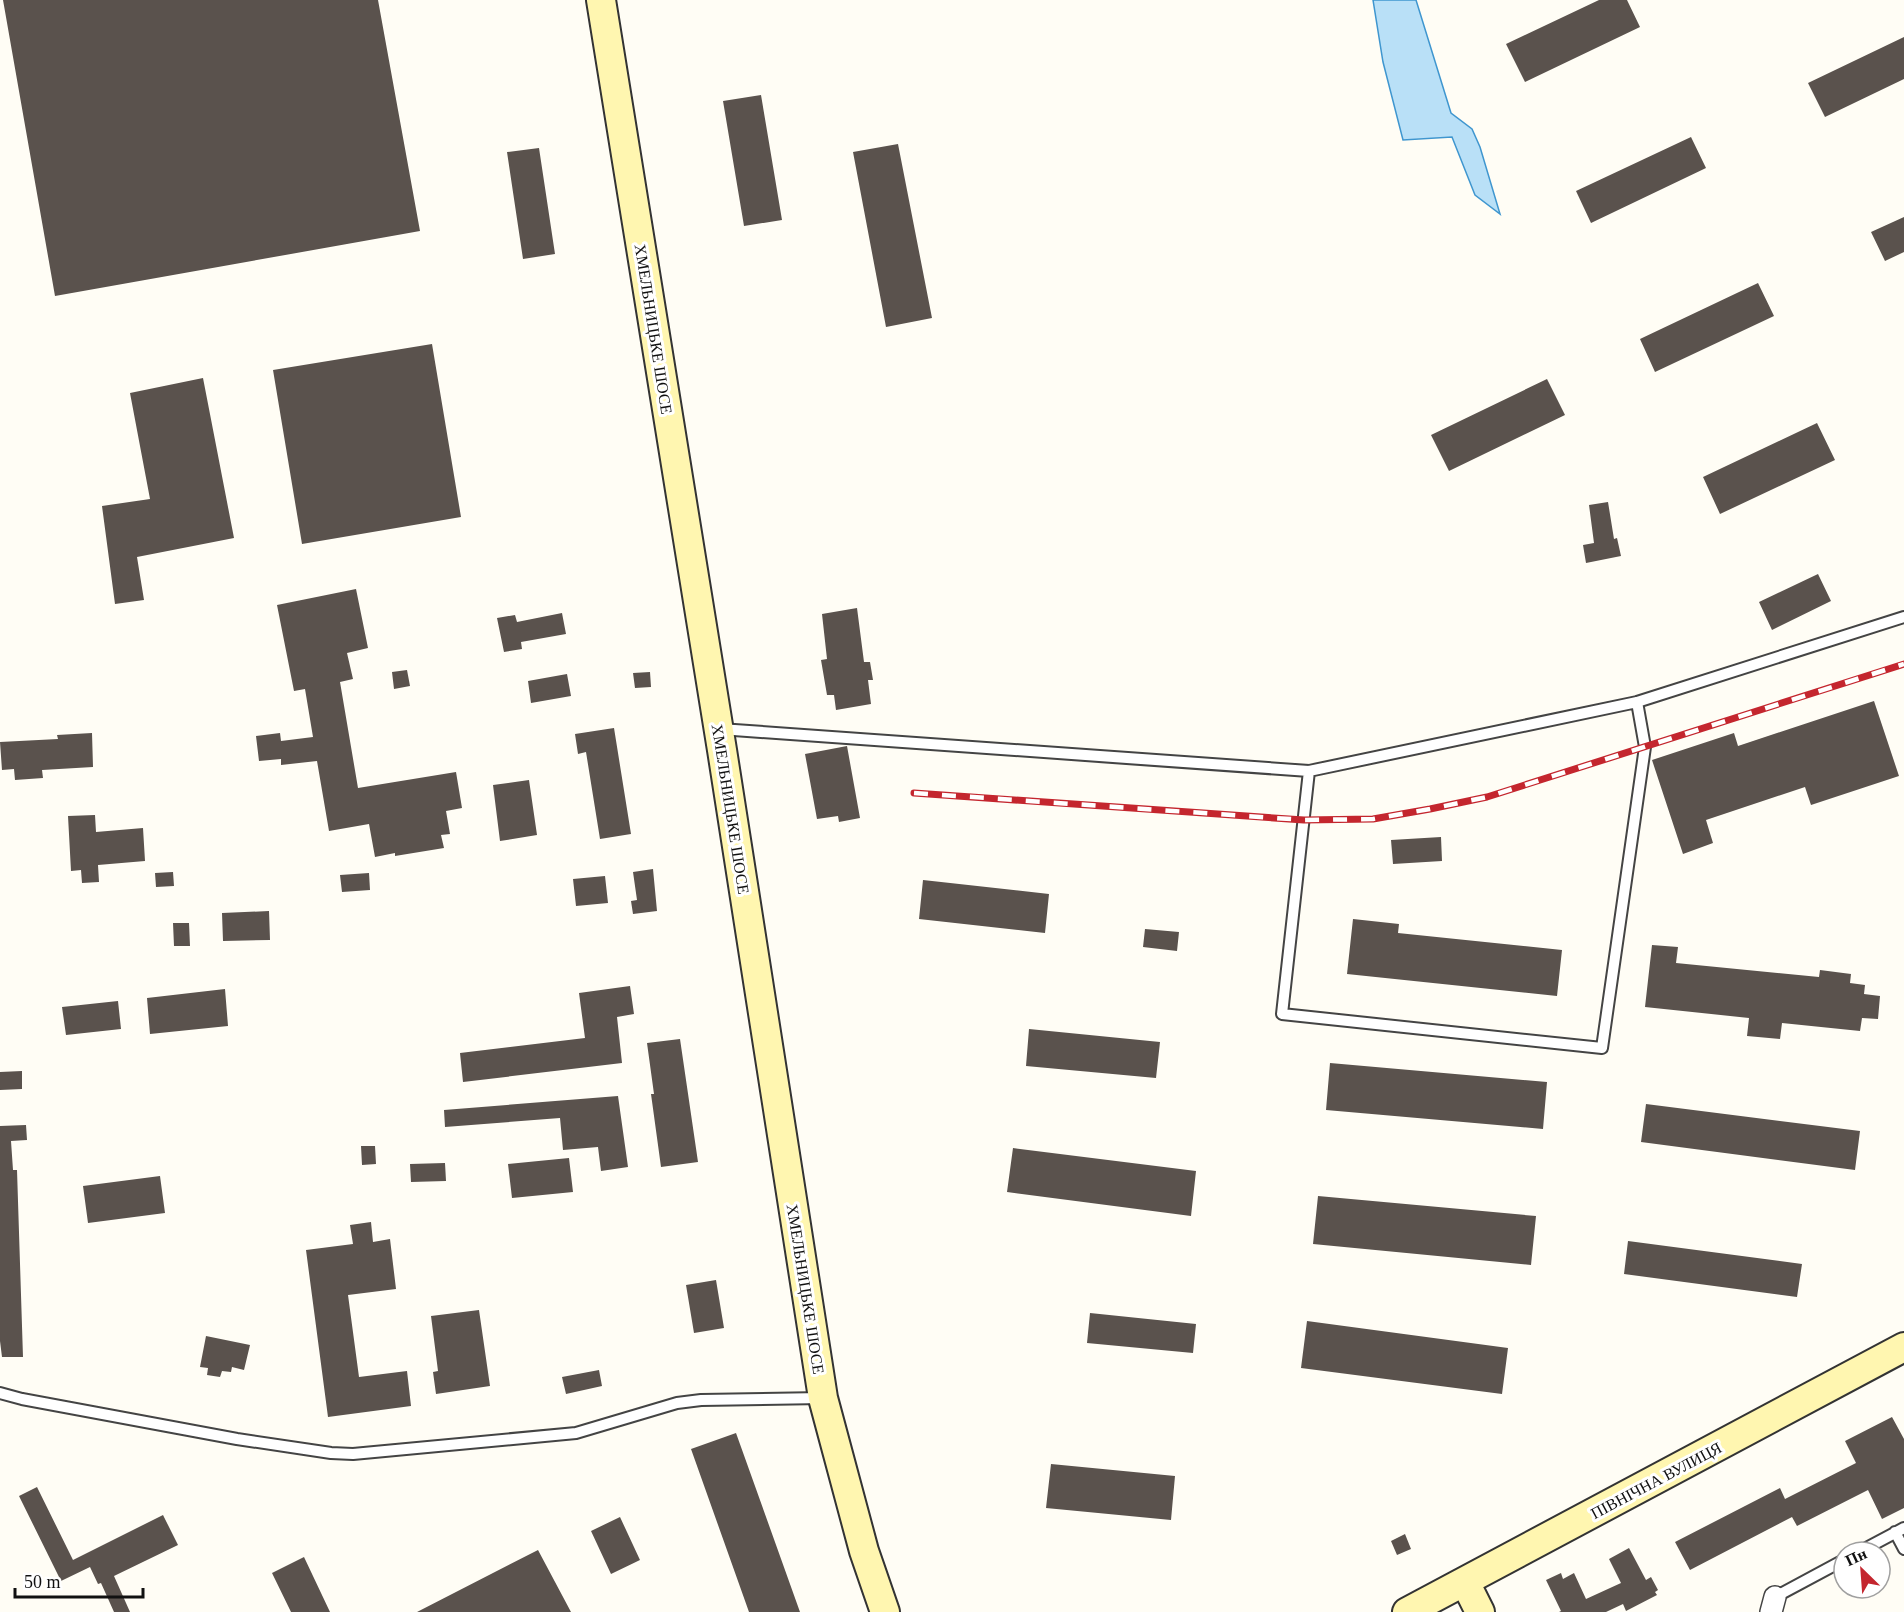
<svg xmlns="http://www.w3.org/2000/svg" width="1904" height="1612" viewBox="0 0 1904 1612" font-family="Georgia,serif">
	<rect width="100%" height="100%" fill="#fffdf5"/>
	<path fill="#b9e0f7" stroke="#3f96cf" stroke-width="1.5" d="M1373 0H1416L1451 113 1472 129 1480 147 1500 214 1475 195 1452 137 1403 140 1383 62Z"/>
	<path fill="#5a524d" d="M3 0H378L420 231 55 296Z
		M1599 0H1627L1640 27 1525 82 1506 44Z
		M1904 37V79L1825 117 1808 83Z
		M761 95 782 220 744 226 723 101Z
		M1691 137 1706 168 1591 223 1576 191Z
		M898 144 932 318 886 327 853 152Z
		M539 148 555 254 523 259 507 152Z
		M1904 217V252L1885 261 1871 232Z
		M1758 283 1774 316 1655 372 1640 339Z
		M432 344 461 517 302 544 273 370Z
		M203 378 234 538 137 557 144 600 115 604 102 506 150 499 130 393Z
		M1547 379 1565 415 1449 471 1431 435Z
		M1817 423 1835 460 1720 514 1703 477Z
		M1608 502 1614 539 1617 538 1621 556 1586 563 1583 545 1594 543 1589 505Z
		M1818 574 1831 601 1772 630 1759 602Z
		M356 589 368 648 347 653 353 679 340 682 358 788 456 772 462 808 446 811 450 834 441 835 444 848 395 856V853L375 857 369 824 329 831 317 761 281 765V759L259 761 256 736 280 733 281 741 313 737 305 689 294 691 277 605Z
		M857 608 864 662H870L873 680H868L871 704 836 710 834 695H827L821 660 827 659 822 614Z
		M562 613 566 634 521 642 522 649 504 652 497 618 515 615 517 622Z
		M407 670 410 686 394 689 392 672Z
		M650 672 651 687 635 688 633 673Z
		M567 674 571 696 531 703 528 681Z
		M1874 701 1899 776 1811 805 1805 787 1706 820 1713 843 1683 854 1652 760 1734 733 1738 746Z
		M614 728 631 834 600 839 586 752 578 754 575 734Z
		M92 733 93 767 42 770 43 778 15 780 14 769 2 770 0 742 58 739 57 735Z
		M847 746 860 818 839 822 838 816 817 819 805 754Z
		M529 780 537 835 500 841 493 785Z
		M95 815 96 832 143 828 145 861 98 865 99 882 82 883 81 870 71 871 68 816Z
		M1441 837 1442 861 1393 864 1391 840Z
		M653 869 657 911 633 914 631 901 637 900 633 872Z
		M173 872 174 886 156 887 155 873Z
		M369 873 370 890 342 892 340 875Z
		M605 876 608 903 576 906 573 879Z
		M923 880 1049 894 1045 933 919 919Z
		M269 911 270 940 223 941 222 913Z
		M1353 919 1399 924 1398 933 1562 950 1557 996 1347 974Z
		M173 923H189L190 946H174Z
		M1145 929 1179 932 1177 951 1143 947Z
		M1652 945 1678 947 1676 963 1819 977 1820 970 1851 974 1850 983 1865 985 1864 994 1880 996 1878 1019 1862 1018 1860 1031 1782 1023 1780 1039 1747 1036 1749 1018 1645 1007Z
		M630 986 634 1014 617 1017 622 1063 463 1082 460 1053 585 1038 579 993Z
		M225 989 228 1026 150 1034 147 998Z
		M118 1001 121 1029 66 1035 62 1007Z
		M1029 1029 1160 1042 1156 1078 1026 1066Z
		M680 1039 698 1162 661 1167 651 1094H654L647 1043Z
		M1330 1063 1547 1082 1543 1129 1326 1110Z
		M22 1071V1089L0 1090V1072Z
		M618 1096 628 1167 601 1171 598 1147 563 1150 560 1118 445 1127 444 1110Z
		M1646 1104 1860 1131 1855 1170 1641 1142Z
		M26 1125 27 1140 11 1141 13 1170H17L23 1357H2L0 1341V1126Z
		M361 1146H375L376 1164 362 1165Z
		M1013 1148 1196 1171 1191 1216 1007 1192Z
		M569 1158 573 1192 512 1198 508 1164Z
		M445 1163 446 1181 411 1182 410 1164Z
		M160 1176 165 1213 88 1223 83 1186Z
		M1318 1196 1536 1216 1531 1265 1313 1244Z
		M371 1222 373 1242 390 1239 396 1289 348 1295 359 1377 407 1371 411 1406 328 1417 306 1250 353 1244 350 1225Z
		M1628 1241 1802 1264 1797 1297 1624 1274Z
		M716 1280 724 1328 694 1333 686 1285Z
		M479 1310 490 1386 436 1394 433 1372 438 1371 431 1316Z
		M1090 1313 1196 1324 1193 1353 1087 1343Z
		M1307 1321 1508 1348 1502 1394 1301 1368Z
		M206 1336 250 1345 244 1370 232 1367 231 1372 222 1371 220 1377 207 1375 208 1368 200 1367Z
		M599 1370 602 1386 566 1394 562 1377Z
		M1892 1417 1904 1439V1508L1882 1519 1868 1490 1797 1526 1792 1517 1690 1570 1675 1542 1780 1488 1785 1499 1856 1463 1845 1441Z
		M736 1433 800 1612H749L691 1449Z
		M1051 1464 1175 1476 1171 1520 1046 1508Z
		M37 1487 73 1560 163 1515 178 1545 114 1576 130 1612H114L101 1583 98 1584 90 1567 61 1581 19 1496Z
		M620 1517 640 1560 611 1574 591 1531Z
		M1405 1534 1411 1549 1397 1555 1391 1541Z
		M1629 1548 1646 1580 1651 1577 1658 1590 1655 1592 1657 1595 1626 1611 1623 1604 1606 1612H1559L1561 1611 1546 1580 1561 1573 1563 1579 1574 1573 1586 1599 1621 1583 1609 1559Z
		M538 1550 571 1612H417Z
		M304 1557 330 1612H291L272 1573Z"/>
	<g fill="none" stroke-linecap="round" stroke-linejoin="round">
		<g stroke="#444" stroke-width="14">
			<path id="lane" d="M720 729 1309 771 1637 702 1904 617
				M1309 771 1282 1014 1602 1048 1645 747 1637 702
				M0 1393 22 1399 237 1439 331 1453 353 1454 576 1433 677 1403 701 1400 823 1398
				M1895 1532 1904 1549
				M1859 1552 1904 1528
				M1775 1597 1844 1560"/>
		</g>
		<g stroke="#444" stroke-width="24">
			<path id="street" d="M1771 1612 1775 1597"/>
		</g>
		<g stroke="#333" stroke-width="32">
			<path id="secondary" d="M601 0 722 750 823 1398 864 1551 885 1612
				M1465 1582 1480 1612
				M1407 1612 1904 1347"/>
		</g>
		<use href="#lane" stroke="#fff" stroke-width="10"/>
		<use href="#street" stroke="#fff" stroke-width="21"/>
		<use href="#secondary" stroke="#fff6b0" stroke-width="28"/>
		<g stroke="#c4262e" stroke-width="7">
			<path id="rail" d="M914 793 1304 820 1373 819 1430 809 1487 797 1904 664"/>
		</g>
		<use href="#rail" stroke="#fff" stroke-width="4.5" stroke-dasharray="14" stroke-linecap="butt"/>
	</g>
	<g text-anchor="middle" stroke-width="6" stroke-linejoin="round" paint-order="stroke">
		<g font-size="16" fill="#111" stroke="#fff">
			<text transform="translate(654 329) rotate(81)" y="6">ХМЕЛЬНИЦЬКЕ ШОСЕ</text>
			<text transform="translate(731 809) rotate(81)" y="6">ХМЕЛЬНИЦЬКЕ ШОСЕ</text>
			<text transform="translate(806 1289) rotate(81)" y="6">ХМЕЛЬНИЦЬКЕ ШОСЕ</text>
			<text transform="translate(1656 1480) rotate(-28)" y="6">ПІВНІЧНА ВУЛИЦЯ</text>
		</g>
	</g>
	<g transform="translate(1862 1570) rotate(335)"><circle r="28" fill="#ffffff" stroke="#a0a0a0" stroke-width="1.5"/>
	<path d="M0-4.5L10 22L0 15L-10 22Z" fill="#c4262e"/>
	<text y="-9" font-size="16" font-weight="bold" text-anchor="middle" fill="#111111">Пн</text>
	</g>
	<path d="M15 1588v9h128v-9" fill="none" stroke="#111111" stroke-width="3"/>
	<text x="24" y="1588" font-size="18" fill="#111111" stroke="#ffffff" stroke-width="4.5" paint-order="stroke">50 m</text>
</svg>
